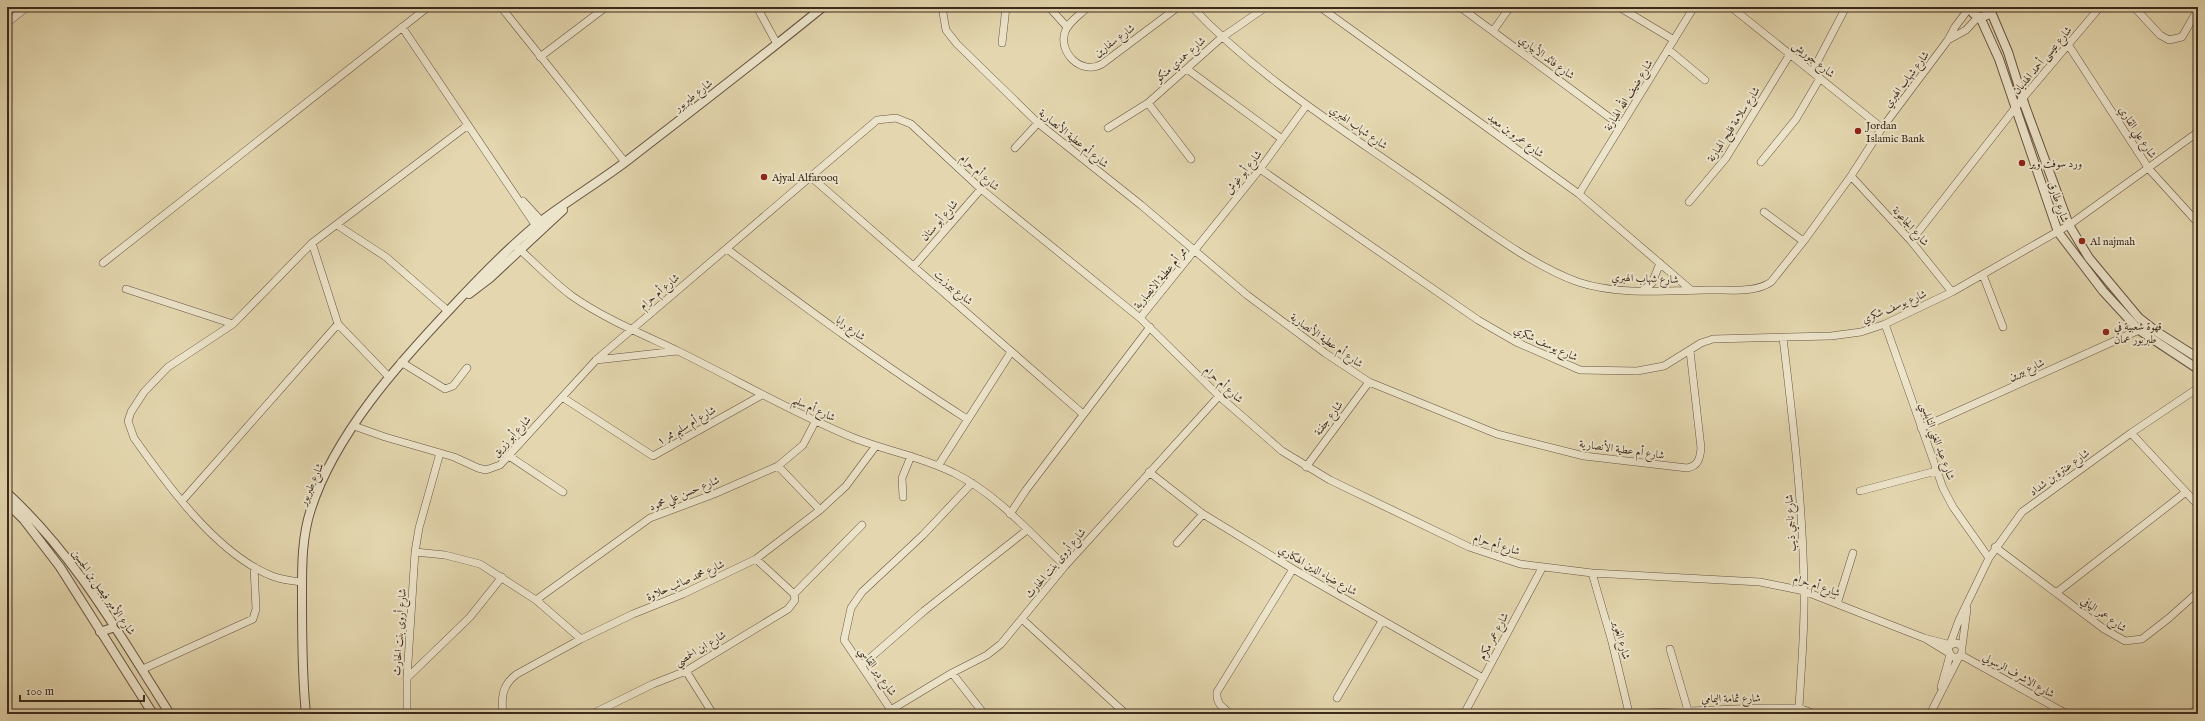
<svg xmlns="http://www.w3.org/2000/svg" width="2205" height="721" viewBox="0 0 2205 721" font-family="'IM FELL English',Amiri,serif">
<rect width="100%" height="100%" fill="#e4d7af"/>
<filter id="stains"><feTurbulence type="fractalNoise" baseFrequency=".005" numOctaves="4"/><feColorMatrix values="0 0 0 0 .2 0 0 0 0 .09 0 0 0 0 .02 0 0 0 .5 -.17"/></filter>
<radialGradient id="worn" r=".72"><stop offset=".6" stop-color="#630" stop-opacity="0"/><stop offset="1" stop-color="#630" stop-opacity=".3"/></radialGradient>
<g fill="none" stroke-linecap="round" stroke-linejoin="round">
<!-- minor casing -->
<g stroke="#665442" stroke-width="8">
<path id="minor" d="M501,7L625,162
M757,7L777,44
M942,7L946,30L957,44L1038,123L1141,205L1247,295L1325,353L1369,382L1497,434L1584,456L1687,468C1698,466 1700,459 1701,448L1690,351
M1049,7L1067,27
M1088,7C1081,14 1068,22 1065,32C1058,52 1081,76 1102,64L1178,7
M1192,7C1261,80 1347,132 1429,190C1473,220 1528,264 1578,282C1617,295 1664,291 1705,290C1725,289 1754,294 1771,282L1806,238L1851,176L1882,128L1948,40L1955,27L1970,7
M1320,7L1579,194L1691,290
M1460,7L1621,126
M1619,7L1674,40
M1731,7L1882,128
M2134,7L2160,35L2169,40L2182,37L2198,9
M7,23L27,7
M402,27L538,229
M1493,31L1510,7
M1948,40L1966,30L1978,17
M1002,43L1006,7
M2069,46L2149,169L2198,223
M1669,50L1705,80
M540,57L606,7
M1187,69L1282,139
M1812,72L1846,7
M1148,103L1191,159
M1108,128L1148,103L1221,38L1266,7
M1015,148L1038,123
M1761,162L1796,119L1820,78
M1260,169L1478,320L1516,342L1580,370L1637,371L1664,366L1701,343L1713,339L1831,336L1861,332L1885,324L1952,292L2069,225L2198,132
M1851,176L1911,241L1952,292
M811,177L1083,414
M1579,194L1694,7
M523,201L544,224
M1689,202L1726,158L1790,54
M1764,212L1803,241
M337,225L386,257L448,311
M1911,241L2023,98L2100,7
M312,243L338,324L389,377
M517,247C535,263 552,281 572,296C605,319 642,334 678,351C737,380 793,413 854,438C887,451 923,457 954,473C997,494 1031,534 1065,566
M727,249C806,308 884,366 967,419
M103,263L428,7
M914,266L981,189
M1983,275L2003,327
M126,289L233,324
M1643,290L1652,283L1660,263
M1140,318L1260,169L1306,106
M1885,324L1943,488L1953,507L1989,558
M1783,338C1793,421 1803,505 1804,590C1805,629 1801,669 1799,708
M596,360L677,351
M401,362L445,389L453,386L467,368
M562,397L653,456L762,395
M354,426L385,437L454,457L478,468L486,470L500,465L596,360L877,120L896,118L911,124L981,189L1140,318L1219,396L1282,451L1330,480L1469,547L1520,564L1592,573L1760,582L1804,591L1924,638L1951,645
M1921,428L2139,330
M2131,433L2198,505
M509,456L563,492
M778,466L820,510
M938,466L1011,352
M1306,467L1369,382
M1149,472L1203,514L1293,569L1483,678
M1860,491L1936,471
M903,497L902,478L911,456
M182,501L338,324
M1010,514L1026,490L1150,327
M1177,543L1203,514
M1995,547L2104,629L2125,641L2142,639L2169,618L2198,592
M415,552L445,555L480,564L536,600L581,639
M1592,573L1612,642L1629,713
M302,582C292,581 282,580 272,576C217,554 168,486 134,438L128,421L131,412L144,392L168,367L233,324L312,243L468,125
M2056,593L2186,492
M794,594L862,525
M536,600L650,518L714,494L778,466L803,445L815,422
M1837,604L1853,553
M1022,619L1126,714
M1926,639L1949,653
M1952,644L1957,643L1962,647V652L1959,657H1952L1948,650L1959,620L1989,558L2022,512L2131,433L2198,388
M1962,647L1967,609
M1670,649L1689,714
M1961,655L2067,714
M862,665L924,611L1027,530
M143,669L253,619L256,609L254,567
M686,671L713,714
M952,673L984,714
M407,678L470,617L502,577
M1941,687L1950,655
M1337,698L1382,621
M891,710L844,640L851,608L862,592L923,535L972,483
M407,714V678L415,552L419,528L440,453
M503,714C501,697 502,685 517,674L581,639L633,614L683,594L756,559L820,510L846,486L875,447
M592,714L653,684L686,671L788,609L795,600L794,594L756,559
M884,714L952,673L987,655L1001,644L1065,566L1219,396
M1231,714C1222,707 1216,704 1217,692L1293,569
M1464,714L1542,568
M1622,714L1758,708H1799L1815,714
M1930,714L1959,657
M2189,714L2198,709"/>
</g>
<!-- tertiary casing -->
<g stroke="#665442" stroke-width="10">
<path id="tertiary" d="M1970,7C1973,17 1981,19 1989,14L1993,8
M1991,12L2008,52L2025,106L2069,225L2089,258L2139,318L2157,332L2198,358
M1980,17L1999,59L2058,232L2103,291L2139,330L2198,369
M469,294L490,278L563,210
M7,493C76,556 120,636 170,714
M7,503L24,520L60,567L153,714
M100,632L115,627
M306,714C302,676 302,639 302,602C302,571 301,539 311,509C335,434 399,363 452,307C479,278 506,250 536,225C565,202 598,183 628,160C693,110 759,59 823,7"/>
</g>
<!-- minor -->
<use href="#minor" stroke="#ede5cb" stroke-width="7"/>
<!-- tertiary -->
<use href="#tertiary" stroke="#ede5cb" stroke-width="8"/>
</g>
<!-- markers -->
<g fill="#8f2418" stroke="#ede5cb" stroke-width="1.5">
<circle cx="1858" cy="131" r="4"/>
<circle cx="2022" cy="163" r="4"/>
<circle cx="764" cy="177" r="4"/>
<circle cx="2082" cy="241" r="4"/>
<circle cx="2106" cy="332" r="4"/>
</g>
<g text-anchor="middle" stroke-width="4" stroke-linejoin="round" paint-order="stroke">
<!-- street labels -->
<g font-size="11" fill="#3c291d" stroke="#ede5cb">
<text transform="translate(1114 40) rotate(-36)" y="4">شارع سفارين</text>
<text transform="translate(1547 57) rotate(36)" y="4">شارع فائد الأبياري</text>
<text transform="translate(1180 59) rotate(-41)" y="4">شارع حمدي منكو</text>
<text transform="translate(1814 59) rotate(39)" y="4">شارع جوريش</text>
<text transform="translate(2042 60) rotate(-50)" y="4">شارع عيسى أحمد الهدبان</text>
<text transform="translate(1906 79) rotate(-53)" y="4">شارع شهاب الهبري</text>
<text transform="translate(693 95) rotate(-38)" y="4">شارع طبربور</text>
<text transform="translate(1628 95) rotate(-58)" y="4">شارع ضيف الله الهبارنة</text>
<text transform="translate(1733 124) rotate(-57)" y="4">شارع سلامة فليح الهبارنة</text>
<text transform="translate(1359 127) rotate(35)" y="4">شارع شهاب الهبري</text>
<text transform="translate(2138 132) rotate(57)" y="4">شارع علي القاري</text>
<text transform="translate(1516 135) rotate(36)" y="4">شارع عمرو بن معبد</text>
<text transform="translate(1074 138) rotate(39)" y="4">شارع أم عطية الأنصارية</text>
<text transform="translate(980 172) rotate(42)" y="4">شارع أم حرام</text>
<text transform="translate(1243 172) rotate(-52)" y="4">شارع أبو غوش</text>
<text transform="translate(2059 202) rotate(71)" y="4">شارع طارق</text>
<text transform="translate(939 220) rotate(-49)" y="4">شارع أبو سنان</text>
<text transform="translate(1911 226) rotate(48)" y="4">شارع الجاعونة</text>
<text transform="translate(1160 278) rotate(-50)" y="4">ممر أم عطية الانصارية</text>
<text transform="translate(1645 278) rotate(2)" y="4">شارع شهاب الهبري</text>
<text transform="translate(954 287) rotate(41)" y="4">شارع بيرزيت</text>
<text transform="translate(659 291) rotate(-40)" y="4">شارع أم حرام</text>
<text transform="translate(1894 306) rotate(-23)" y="4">شارع يوسف شكري</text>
<text transform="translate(851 328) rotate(36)" y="4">شارع رابا</text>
<text transform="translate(1327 340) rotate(35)" y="4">شارع أم عطية الأنصارية</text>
<text transform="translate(1546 343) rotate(25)" y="4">شارع يوسف شكري</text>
<text transform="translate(2026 369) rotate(-24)" y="4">شارع بيرين</text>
<text transform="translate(1224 384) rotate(43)" y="4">شارع أم حرام</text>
<text transform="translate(814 408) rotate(25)" y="4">شارع أم سليم</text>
<text transform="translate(1328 418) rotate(-53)" y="4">شارع جفنة</text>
<text transform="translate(686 425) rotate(-30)" y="4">شارع أم سليم ممر ١</text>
<text transform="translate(511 436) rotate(-47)" y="4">شارع أبو زريق</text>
<text transform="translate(1938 441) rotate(70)" y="4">شارع عبد الغني النابلسي</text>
<text transform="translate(1622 449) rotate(8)" y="4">شارع أم عطية الأنصارية</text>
<text transform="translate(2059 472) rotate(-36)" y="4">شارع عنترة بن شداد</text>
<text transform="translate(311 484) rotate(-66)" y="4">شارع طبربور</text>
<text transform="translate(684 493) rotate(-22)" y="4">شارع حسن علي محمود</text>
<text transform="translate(1790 523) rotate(-93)" y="4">شارع ناجي ذيب</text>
<text transform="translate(1497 544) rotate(18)" y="4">شارع أم حرام</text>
<text transform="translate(1055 563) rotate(-50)" y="4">شارع أروى بنت الحارث</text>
<text transform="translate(1318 570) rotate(30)" y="4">شارع ضياء الدين الهكاري</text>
<text transform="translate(685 580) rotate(-24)" y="4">شارع محمد صائب حلاوة</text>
<text transform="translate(1817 585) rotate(19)" y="4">شارع أم حرام</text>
<text transform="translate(104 592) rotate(55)" y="4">شارع الأمير فيصل بن الحسين</text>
<text transform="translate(2104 614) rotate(35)" y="4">شارع عمر اليافي</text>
<text transform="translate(399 632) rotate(-86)" y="4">شارع أروى بنت الحارث</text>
<text transform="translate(1493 636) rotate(-62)" y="4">شارع عمر مكرم</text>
<text transform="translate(1622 640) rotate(75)" y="4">شارع الغوير</text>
<text transform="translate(700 648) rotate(-31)" y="4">شارع ابن الحمصي</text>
<text transform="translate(878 671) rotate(55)" y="4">شارع دير القاسي</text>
<text transform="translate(2019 675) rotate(29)" y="4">شارع الاشرف الرسولي</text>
<text transform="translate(1731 698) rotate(-1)" y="4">شارع ثمامة اليمامي</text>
</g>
<!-- poi labels -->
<g font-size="11" fill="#3c291d" stroke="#ede5cb" text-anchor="start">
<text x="1866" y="129">Jordan<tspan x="1866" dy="13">Islamic Bank</tspan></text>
<text x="2030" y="167">ورد سوفت وير</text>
<text x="772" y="181">Ajyal Alfarooq</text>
<text x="2090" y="245">Al najmah</text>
<text x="2114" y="330">قهوة شعبية في<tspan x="2114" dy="13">طبربور عمان</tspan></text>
</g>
</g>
<!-- margin -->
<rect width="2205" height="721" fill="none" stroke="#e4d7af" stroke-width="24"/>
<rect x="8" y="8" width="2189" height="705" fill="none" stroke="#3c291d" stroke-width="2"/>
<rect x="12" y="12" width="2181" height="697" fill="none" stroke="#3c291d"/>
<!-- scale -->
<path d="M20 695v6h124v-6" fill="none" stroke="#3c291d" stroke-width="2"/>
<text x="26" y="695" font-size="12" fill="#3c291d" stroke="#ede5cb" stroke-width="3" paint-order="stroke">100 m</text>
<rect width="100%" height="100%" filter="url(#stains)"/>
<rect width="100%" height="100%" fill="url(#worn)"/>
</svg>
